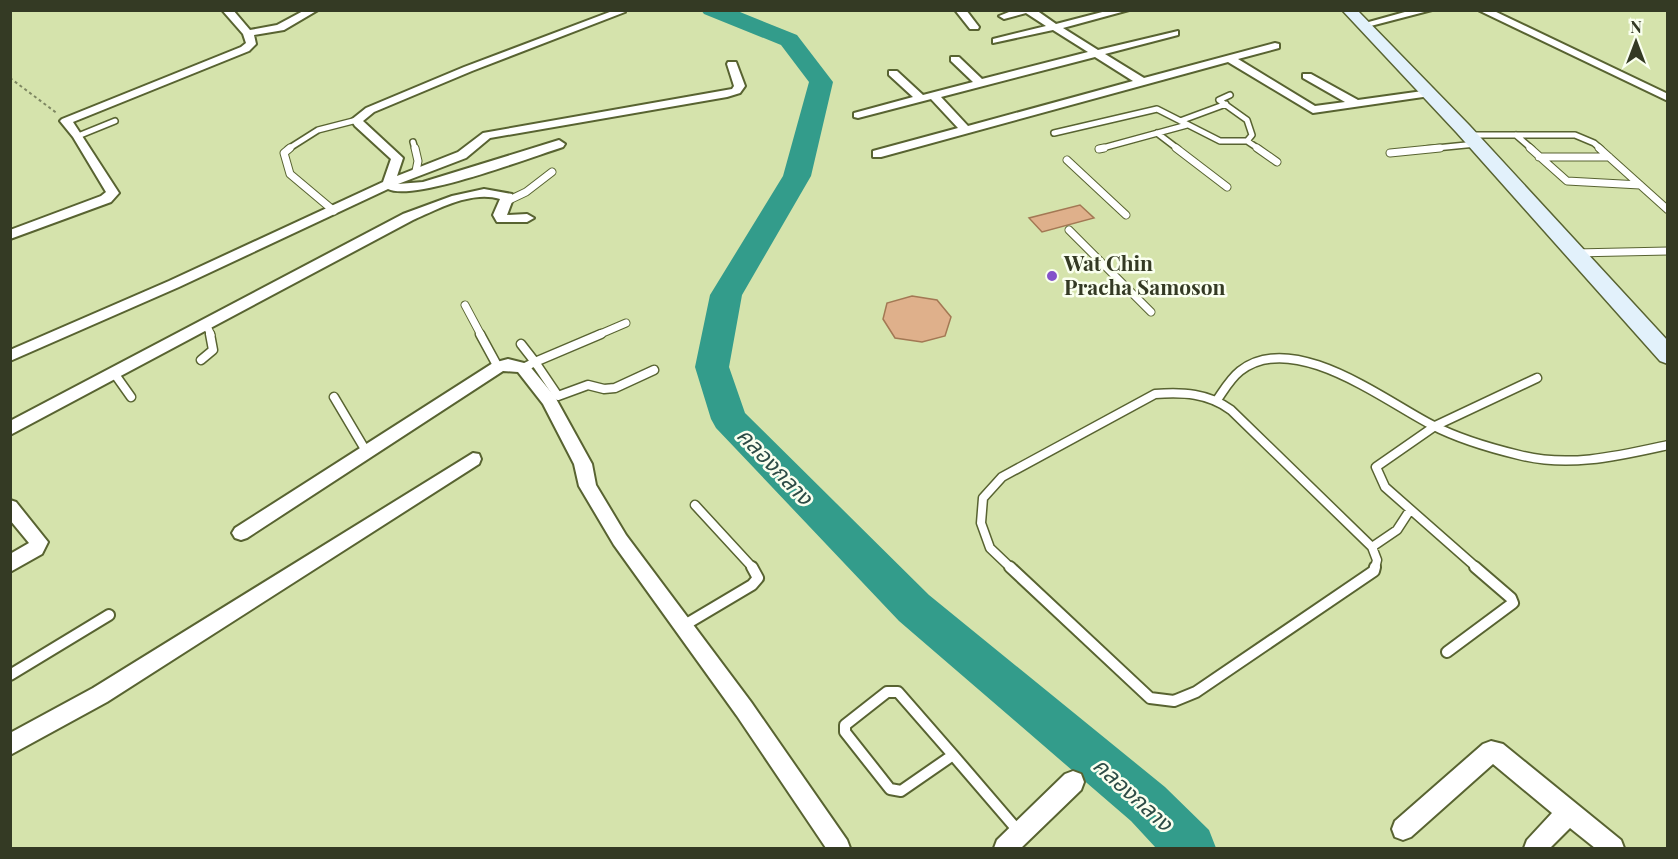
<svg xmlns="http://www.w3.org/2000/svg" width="1678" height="859" viewBox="0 0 1678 859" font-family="'Playfair Display','Noto Sans Thai',serif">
<rect width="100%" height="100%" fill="#d5e3ac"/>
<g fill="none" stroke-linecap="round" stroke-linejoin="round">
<!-- river -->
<path fill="#339c8b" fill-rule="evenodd" d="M701,10H735L797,35L833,82L811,176L742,295L729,367L745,413L929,595L1165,787L1209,830L1216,848H1156L1131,821L899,621L716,428L711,419L695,367L710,295L783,176L809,82L781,45L704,14Z"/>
</g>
<!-- building -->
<path fill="#dfb08b" stroke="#a37854" stroke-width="1.5" d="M1080,205L1094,218L1042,232L1029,218Z
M912,296L937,300L951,317L945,336L922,342L895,338L883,319L887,303Z"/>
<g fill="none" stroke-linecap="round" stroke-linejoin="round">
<!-- service-far3 casing -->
<g stroke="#586331" stroke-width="8">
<path id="service-far3" d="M1230,95L1219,100L1247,120L1252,135L1247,141
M1180,121L1226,104
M1054,133L1157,109L1220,141H1247L1259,149
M1157,133L1178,149
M1470,135H1575L1594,143L1601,149
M1516,135L1532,149
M78,136L115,121
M413,142L415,149
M288,149L318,130L357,120
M1099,149L1187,125
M1426,149L1476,144"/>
</g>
<!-- service-far2 casing -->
<g stroke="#586331" stroke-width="9">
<path id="service-far2" d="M290,148L284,153L290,174L334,211
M415,148L418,161L416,171
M1176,148L1227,187
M1257,148L1277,162
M1530,148L1567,181L1640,185
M1599,148L1668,210
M1099,149L1104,148
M1390,153L1440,148
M1539,157H1609
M1067,160L1126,215
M507,201L526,192L552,172
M1069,230L1151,312
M1575,253L1668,251
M465,305L481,335
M206,324L211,335
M598,335L626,323"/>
</g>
<!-- service-far1 casing -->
<g stroke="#586331" stroke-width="11">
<path id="service-far1" d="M480,334L498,367
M521,344L535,362L601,334
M201,360L213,350L210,334
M523,368L535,362L558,396L588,385L604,389L615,388L654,370
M114,373L131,397
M334,397L366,451
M1217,400C1224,390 1230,379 1240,371C1293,329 1385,401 1432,425C1459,439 1490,448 1519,455C1569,468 1618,456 1668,445
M695,505L753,568
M1372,547L1397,530L1410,510
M1011,568L990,548L981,523L983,498L1002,477L1155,394C1183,392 1208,393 1231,410L1372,547L1377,560L1375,568
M1477,568L1385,487L1376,467L1435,426L1537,378"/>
</g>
<!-- service casing -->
<g stroke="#586331" stroke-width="14">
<path id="service" d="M1010,567L1150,698L1174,701L1196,692L1374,571L1375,567
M683,626L752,585L758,578L752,567
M1447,652L1513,603L1511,598L1475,567
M10,675L109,615
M887,692H898L953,755L901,791L890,789L845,732V725Z
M953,755L1020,833"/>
</g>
<!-- minor casing -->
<g stroke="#586331" stroke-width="4">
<path id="minor" d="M222,10H233L250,30L277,25L305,10H318L284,30L254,35L256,44L249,51L73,122L119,193L111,202L10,239V230L101,196L106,192L73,137L60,121L62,119L241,47L246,43L243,34Z
M615,10L625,12L472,71L374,112L363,121L403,158L397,176L458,152L483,133L732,89L734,86L727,64L728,62H736L745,86L740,93L727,97L490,138L466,158L398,184L423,182L559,140L565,144L563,147C531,157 414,202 388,189L179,287L10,361V350L169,281L383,182L391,159L355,126L351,120L366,108L464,67Z
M955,10H966L979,27L978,29H970Z
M1014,10H1036L1056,24L1110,10H1129L1063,28L1098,50L1178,31V35L1105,54L1144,78L1275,43L1279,44V48L1238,59L1315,106L1345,102L1303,78V74H1311L1358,100L1430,90L1436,93L1430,96L1313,113L1228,62L881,157H873V151L958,128L931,99L858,118L854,117V113L913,97L889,75V71H897L923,95L973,82L951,61V57H959L982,79L1088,52L1053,30L993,43V39L1046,26L1026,13L1004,19L999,16ZM1095,57L1133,81L968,126L941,97Z
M1412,10H1432L1363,28L1358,25Z
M1478,10H1492L1668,94V101Z
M484,189L512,194L513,199L507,215L527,214L534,218L527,222H497L493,215L500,199C472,190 438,209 413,220L10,435V421L403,214L452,196Z
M508,359L528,364L555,397L592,464L596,485L626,535L751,702L847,840L850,848H826L737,716L614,545L579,486L574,464L543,404L518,372L503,371L247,538L241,540L235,538L232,533L235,528L493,363Z
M473,453L479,454L481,459L479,464L107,702L10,755V733L93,688Z
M10,500L16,502L48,542L42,554L10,572V554L29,543L10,520Z
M1491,741L1503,744L1621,840L1624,848H1595L1570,828L1550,848H1524L1527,840L1552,813L1493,764L1411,837L1403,840L1395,837L1392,829L1395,821L1483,744Z
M1073,771L1081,774L1084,782L1081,790L1021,848H994L997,840L1065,774Z"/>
</g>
<!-- secondary casing -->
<g stroke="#586331" stroke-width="3">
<path id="secondary" d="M1342,10H1357L1469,125L1668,341V364L1660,361L1457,133Z"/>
</g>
<!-- path -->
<path stroke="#7e8762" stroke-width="2" stroke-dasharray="3 3" stroke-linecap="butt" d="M10,78L58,114"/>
<!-- service-far3 -->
<use href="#service-far3" stroke="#fff" stroke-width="5"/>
<!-- service-far2 -->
<use href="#service-far2" stroke="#fff" stroke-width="7"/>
<!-- service-far1 -->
<use href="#service-far1" stroke="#fff" stroke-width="8"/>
<!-- service -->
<use href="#service" stroke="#fff" stroke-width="10"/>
<!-- minor -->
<use href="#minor" fill="#fff" fill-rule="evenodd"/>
<!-- secondary -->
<use href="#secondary" fill="#e2f1fb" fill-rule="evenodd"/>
</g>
<!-- markers -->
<circle fill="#8452ca" stroke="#faffef" stroke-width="2" cx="1052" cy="276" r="6"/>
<g text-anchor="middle" stroke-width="5" stroke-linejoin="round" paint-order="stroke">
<!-- poi labels -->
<g font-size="21" font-weight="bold" fill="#343a24" stroke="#faffef" text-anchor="start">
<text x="1064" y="271">Wat Chin<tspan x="1064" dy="24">Pracha Samoson</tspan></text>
</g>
<!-- water labels -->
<g font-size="22" font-style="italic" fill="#2d4c46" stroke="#faffef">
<text transform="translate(775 466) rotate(46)" y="8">คลองกลาง</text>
<text transform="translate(1133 794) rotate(42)" y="8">คลองกลาง</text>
</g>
</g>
<!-- border -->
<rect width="1678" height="859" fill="none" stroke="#343a24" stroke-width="24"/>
<!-- north arrow -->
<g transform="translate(1636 42)" stroke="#faffef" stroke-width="4.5" paint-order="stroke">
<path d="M0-4.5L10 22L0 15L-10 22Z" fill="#343a24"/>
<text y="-9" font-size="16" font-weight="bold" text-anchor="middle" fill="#343a24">N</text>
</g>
</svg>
